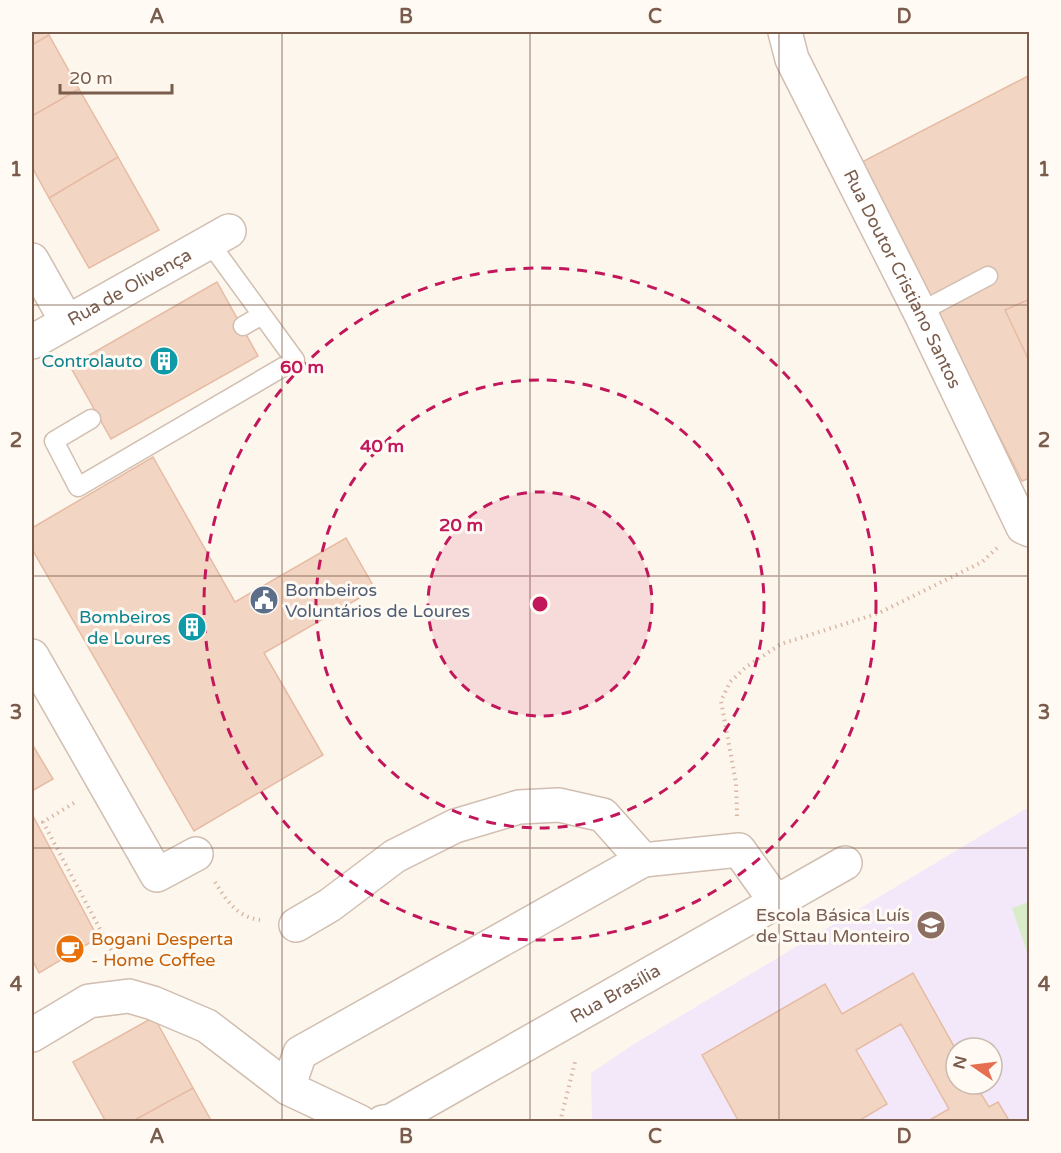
<svg xmlns="http://www.w3.org/2000/svg" width="1061" height="1153" viewBox="0 0 1061 1153" font-family="'Varela Round',sans-serif">
<rect width="100%" height="100%" fill="#fdf6ec"/>
<!-- education -->
<path fill="#f3e8fa" fill-rule="evenodd" d="M1029,807V1121H592L591,1073L634,1044ZM956,1048H992V1084H956Z"/>
<!-- green -->
<path fill="#d8ecc9" d="M1029,902H1030L1029,958L1012,908Z"/>
<!-- building -->
<path fill="#f3d5c3" stroke="#e6bba3" stroke-width="1.5" d="M32,32H47L49,35L32,45Z
M49,35L79,89L32,116V45Z
M1030,75V478L1022,481L860,163Z
M79,89L118,157L49,198L32,167V116Z
M118,157L159,230L89,268L49,198Z
M217,282L258,356L111,439L70,366Z
M1030,299V363L1005,310Z
M153,457L235,602L346,538L375,589L264,653L323,755L194,831L32,549V528Z
M32,744L53,779L32,791Z
M32,814L98,938L39,973L32,959Z
M913,973L956,1050V1084H975L989,1107L998,1102L1010,1122H926L949,1109L901,1024L856,1050L887,1104L857,1122H739L702,1055L825,984L842,1014Z
M154,1017L193,1088L131,1122H106L73,1062Z
M193,1088L212,1122H131Z"/>
<g fill="none" stroke-linecap="round" stroke-linejoin="round">
<!-- service casing -->
<g stroke="#d1beb0" stroke-width="21">
<path id="service" d="M920,312L988,276
M243,326L262,315
M91,419L54,441L78,487L295,360L209,242"/>
</g>
<!-- minor casing -->
<g stroke="#d1beb0" stroke-width="36">
<g id="minor">
<path id="s1" d="M785,32L792,59L920,312L1023,527L1030,530"/>
<path d="M32,260L67,322"/>
<path id="s2" d="M32,342L229,231"/>
<path d="M32,656L157,875L196,854"/>
<path d="M296,925L330,905L395,856L455,826L519,807L559,805L603,815L643,860L739,850L776,902"/>
<path d="M32,1035L89,1001L129,996L153,1003L207,1026L288,1088L360,1122"/>
<path d="M288,1088L300,1053L643,860"/>
<path id="s3" d="M383,1122L391,1121L845,863"/>
</g>
</g>
<!-- path -->
<path stroke="#d9b8a5" stroke-width="4" stroke-dasharray="1.5 4.5" stroke-linecap="butt" d="M74,803L43,822L117,961
M737,816L736,783L721,701L730,682L746,667L781,644L879,613L982,562L997,548
M215,882C226,900 237,917 260,920
M560,1122L576,1058"/>
<!-- service -->
<use href="#service" stroke="#fff" stroke-width="18"/>
<!-- minor -->
<use href="#minor" stroke="#fff" stroke-width="33"/>
</g>
<!-- grid -->
<path fill="none" stroke="#7a5c4d" stroke-width="1.5" stroke-opacity="0.55" d="M282,32V1122M530,32V1122M779,32V1122M32,305H1030M32,576H1030M32,848H1030"/>
<!-- distance rings -->
<circle cx="540" cy="604" r="112" fill="#c2185b" fill-opacity=".12"/>
<g fill="none" stroke="#c2185b" stroke-width="3" stroke-dasharray="10 8">
<circle cx="540" cy="604" r="112"/>
<circle cx="540" cy="604" r="224"/>
<circle cx="540" cy="604" r="336"/>
</g>
<!-- icons -->
<defs>
<g id="building-disc" transform="scale(1.5)"><circle r="9.5" fill="#0f9aa8" stroke="#fffaf3"/><path d="M-4-6H4V6H1V3H-1V6H-4ZM-2.5-4.3h1.7v1.8h-1.7ZM.8-4.3h1.7v1.8H.8ZM-2.5-1h1.7V.8h-1.7ZM.8-1h1.7V.8H.8Z" fill="#fff"/></g>
<g id="civic-disc" transform="scale(1.5)"><circle r="9.5" fill="#5c6f8a" stroke="#fffaf3"/><path d="M-.6-6.5H3V-4.5H.6V-3L4-1V1h2V6H-6V1h2V-1L-.6-3ZM-1.2 2.5V6h2.4V2.5Z" fill="#fff"/></g>
<g id="school-disc" transform="scale(1.5)"><circle r="9.5" fill="#8d6e63" stroke="#fffaf3"/><path d="M0-5L7-2L0 1L-7-2ZM-4 1L0 2.5L4 1V4Q0 6-4 4Z" fill="#fff"/></g>
<g id="cafe-disc" transform="scale(1.5)"><circle r="9.5" fill="#e8710a" stroke="#fffaf3"/><path d="M-5.5-4.5H6V0H3Q3 3.5 0 3.5H-2.5Q-5.5 3.5-5.5 0ZM3-3.2v2h1.7v-2ZM-6 4.5H4V6H-6Z" fill="#fff"/></g>
</defs>
<g fill-rule="evenodd">
<use href="#building-disc" x="164" y="361"/>
<use href="#civic-disc" x="264" y="600"/>
<use href="#building-disc" x="192" y="627"/>
<use href="#school-disc" x="931" y="925"/>
<use href="#cafe-disc" x="70" y="949"/>
</g>
<g text-anchor="middle" stroke-width="6" stroke-linejoin="round" paint-order="stroke">
<!-- street labels -->
<g font-size="18" fill="#7a5c4d" stroke="#fffaf3">
<text dy="6" stroke="none"><textPath href="#s1" startOffset="274">Rua Doutor Cristiano Santos</textPath></text>
<text dy="6" stroke="none"><textPath href="#s2" startOffset="112">Rua de Olivença</textPath></text>
<text dy="6" stroke="none"><textPath href="#s3" startOffset="266">Rua Brasília</textPath></text>
</g>
<!-- culture labels -->
<g font-size="18" fill="#0d838f" stroke="#fffaf3" text-anchor="end">
<text x="143" y="367">Controlauto</text>
<text x="171" y="623">Bombeiros<tspan x="171" dy="21">de Loures</tspan></text>
</g>
<!-- service labels -->
<g font-size="18" fill="#4e5e75" stroke="#fffaf3" text-anchor="start">
<text x="285" y="596">Bombeiros<tspan x="285" dy="21">Voluntários de Loures</tspan></text>
</g>
<!-- education labels -->
<g font-size="18" fill="#785e54" stroke="#fffaf3" text-anchor="end">
<text x="910" y="921">Escola Básica Luís<tspan x="910" dy="21">de Sttau Monteiro</tspan></text>
</g>
<!-- food labels -->
<g font-size="18" fill="#c56008" stroke="#fffaf3" text-anchor="start">
<text x="91" y="945">Bogani Desperta<tspan x="91" dy="21">- Home Coffee</tspan></text>
</g>
</g>
<circle cx="540" cy="604" r="9" fill="#c2185b" stroke="#fffaf3" stroke-width="3"/>
<g font-size="18" text-anchor="middle" font-weight="bold" fill="#c2185b" stroke="#fffaf3" stroke-width="6" stroke-linejoin="round" paint-order="stroke">
<text x="302" y="373">60 m</text>
<text x="382" y="452">40 m</text>
<text x="461" y="531">20 m</text>
</g>
<!-- border -->
<rect width="1061" height="1153" fill="none" stroke="#fffaf3" stroke-width="66"/>
<!-- north arrow -->
<g transform="translate(974 1066) rotate(284)"><circle r="28" fill="#fffaf3" stroke="#cabbb1" stroke-width="1.5"/>
<path d="M0-4.5L10 22L0 15L-10 22Z" fill="#e76f51"/>
<text y="-9" font-size="16" font-weight="bold" text-anchor="middle" fill="#7a5c4d">N</text>
</g>
<!-- scale -->
<path d="M60 84v9h112v-9" fill="none" stroke="#7a5c4d" stroke-width="3"/>
<text x="69" y="84" font-size="18" fill="#7a5c4d" stroke="#fffaf3" stroke-width="4.5" paint-order="stroke">20 m</text>
<rect x="33" y="33" width="995" height="1087" fill="none" stroke="#7a5c4d" stroke-width="2"/>
<g font-size="20" text-anchor="middle" font-weight="bold" fill="#7a5c4d">
<text x="157" y="23">A</text>
<text x="406" y="23">B</text>
<text x="655" y="23">C</text>
<text x="904" y="23">D</text>
<text x="16" y="176">1</text>
<text x="1044" y="176">1</text>
<text x="16" y="447">2</text>
<text x="1044" y="447">2</text>
<text x="16" y="719">3</text>
<text x="1044" y="719">3</text>
<text x="16" y="991">4</text>
<text x="1044" y="991">4</text>
<text x="157" y="1143">A</text>
<text x="406" y="1143">B</text>
<text x="655" y="1143">C</text>
<text x="904" y="1143">D</text>
</g>
</svg>
